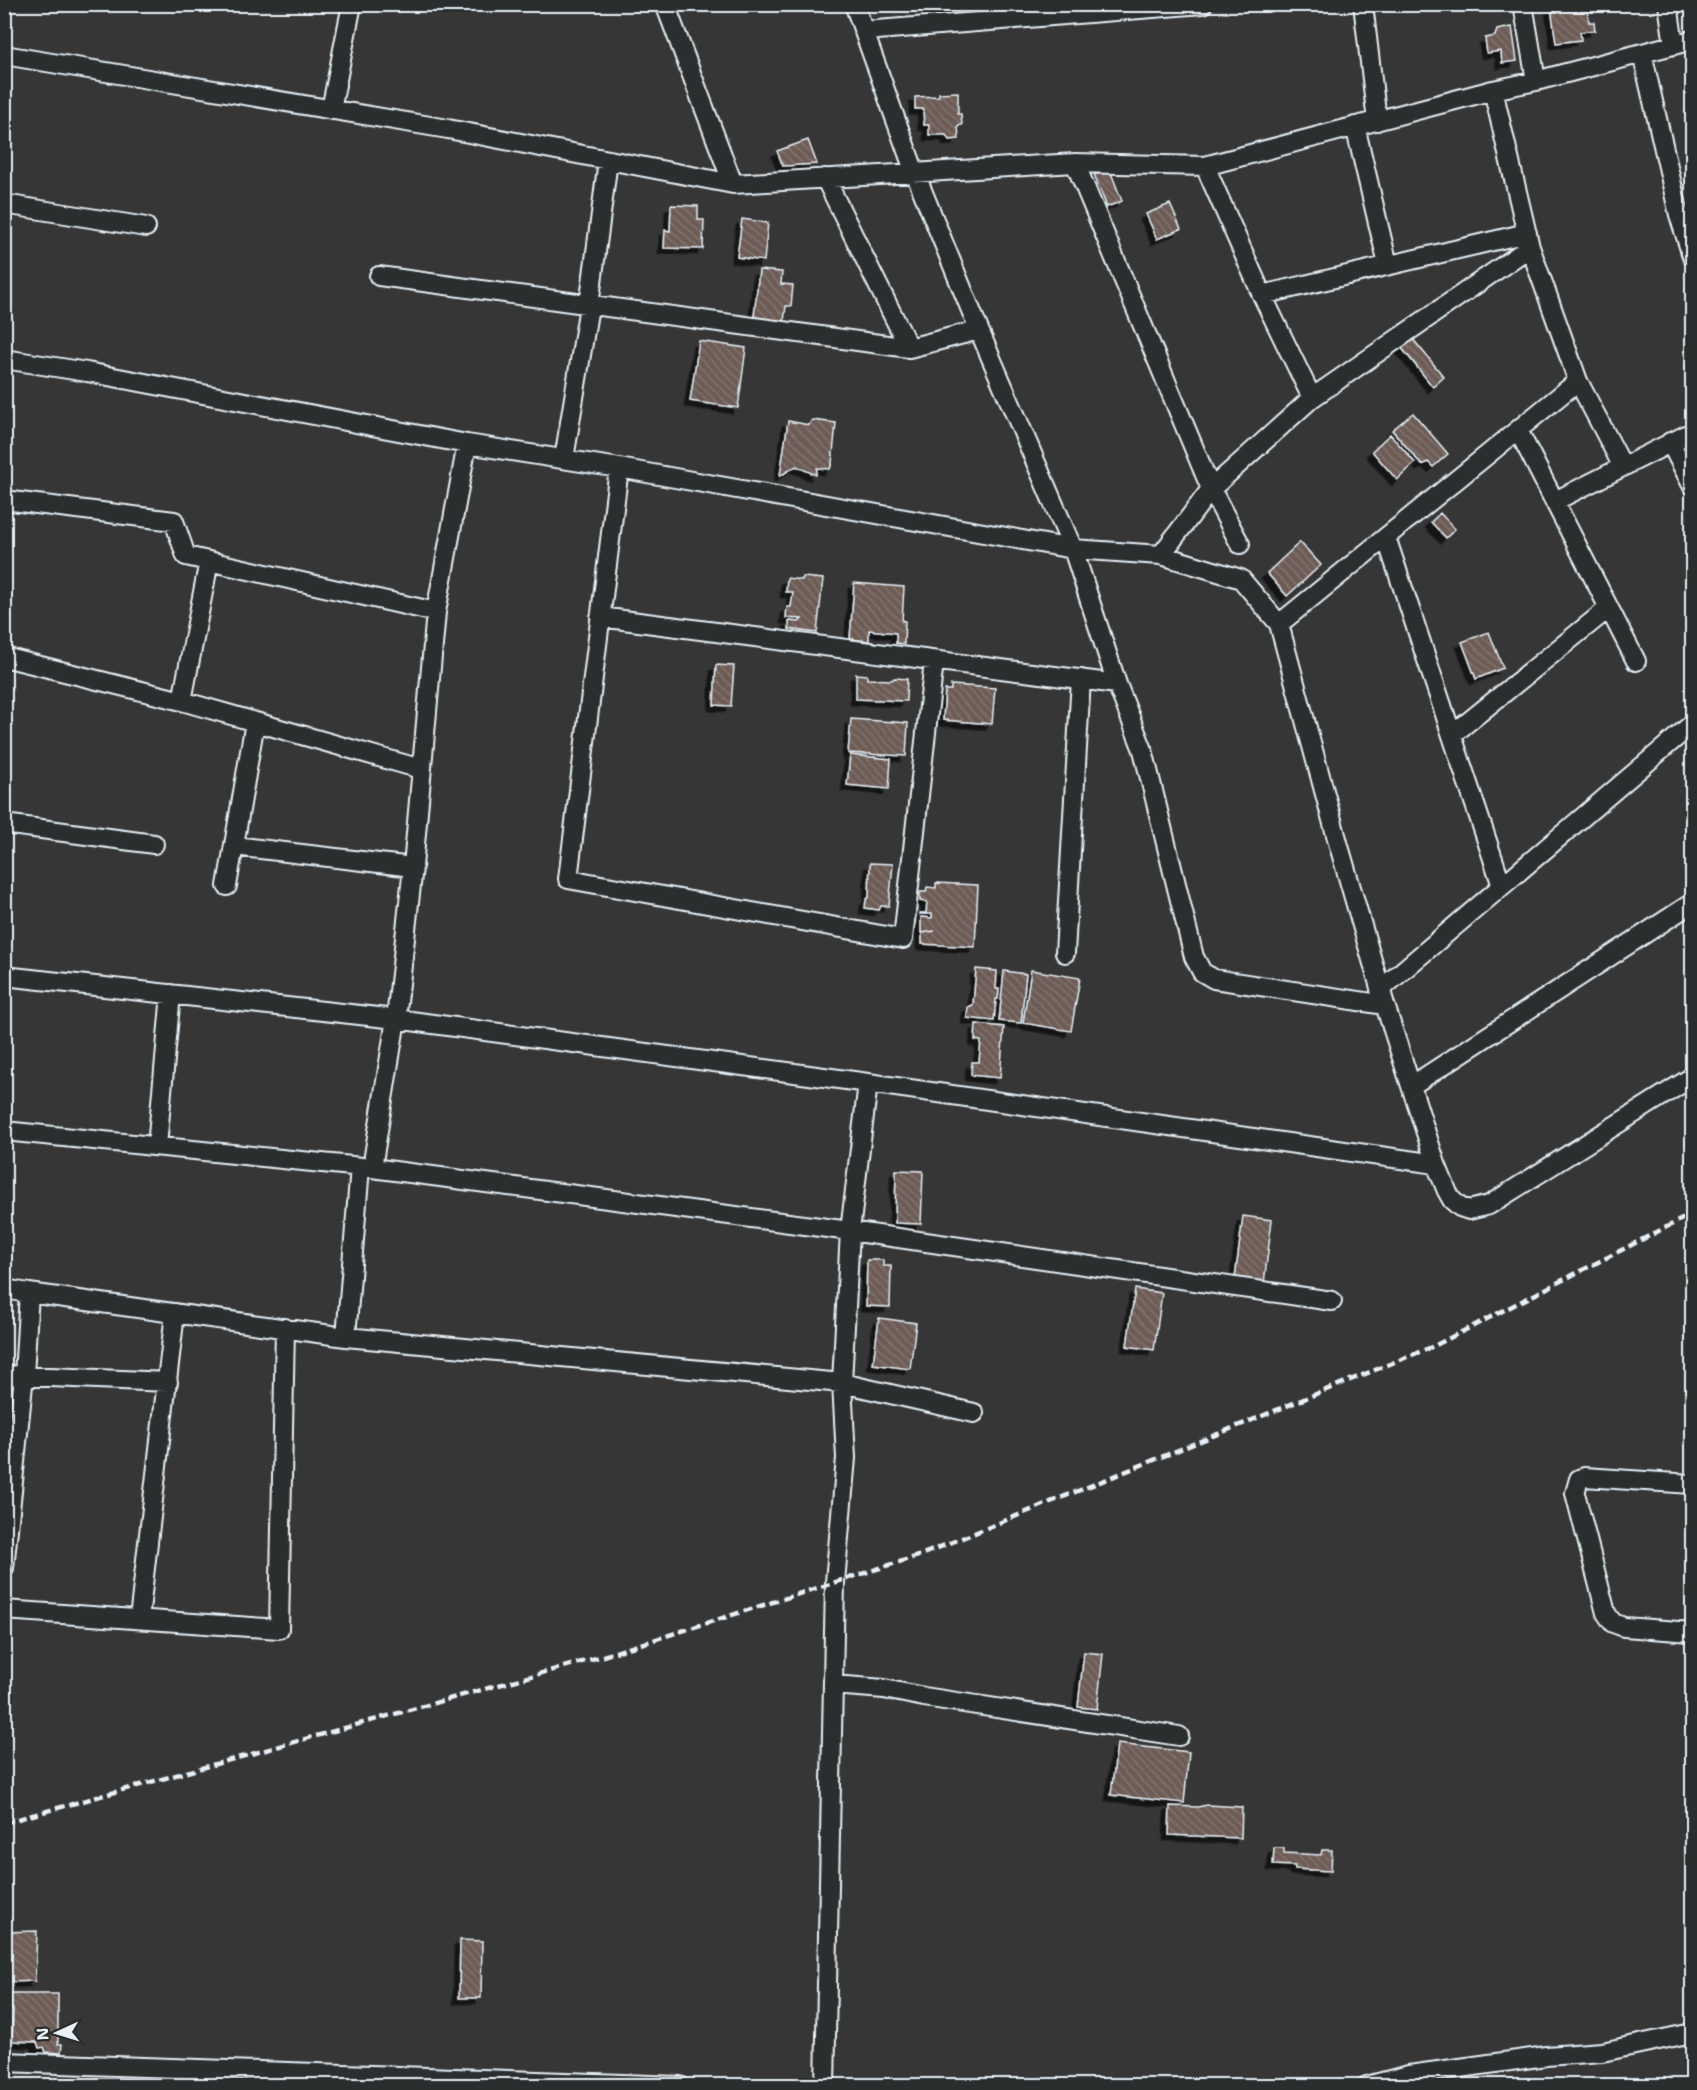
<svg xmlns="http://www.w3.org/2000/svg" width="1697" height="2090" viewBox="0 0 1697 2090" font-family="'Shantell Sans',sans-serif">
<defs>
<pattern id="building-back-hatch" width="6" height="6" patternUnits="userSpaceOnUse" patternTransform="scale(1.5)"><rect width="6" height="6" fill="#6d5b56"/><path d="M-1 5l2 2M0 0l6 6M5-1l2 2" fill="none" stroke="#82736f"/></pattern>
<filter id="shadow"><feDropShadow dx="-5.5" dy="5.5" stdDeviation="0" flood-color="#0009"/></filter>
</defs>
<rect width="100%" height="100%" fill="#373636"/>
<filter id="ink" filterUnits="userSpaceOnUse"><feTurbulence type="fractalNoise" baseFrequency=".0167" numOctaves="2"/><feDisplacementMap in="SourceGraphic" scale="12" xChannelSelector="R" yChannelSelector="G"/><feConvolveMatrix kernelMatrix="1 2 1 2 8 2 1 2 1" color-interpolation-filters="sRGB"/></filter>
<g filter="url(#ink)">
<!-- building -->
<path fill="url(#building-back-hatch)" stroke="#e8f1f8" stroke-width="1.5" filter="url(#shadow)" d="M1565,4H1586L1589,22H1594L1595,30L1580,32L1581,40L1556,43L1551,7Z
M1512,27L1517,61L1502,63L1501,51L1487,53L1485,38L1495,36L1497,30Z
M958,92V114H961L962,125L958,126L959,139L949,140L946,135H929V125H924L923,109H915V97L939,96V93Z
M808,140L817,164L783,166L777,151Z
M1111,173L1122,201L1107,207L1094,174Z
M1170,204L1181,229L1157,239L1146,214Z
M671,205L698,206V220H704L703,249L664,248L665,230L670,231Z
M742,219L768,223L764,261L737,257Z
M759,270L782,272L781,284L793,285L791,306H786L784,321L754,317Z
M1412,338L1444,377L1433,387L1401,347Z
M699,341L746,348L738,408L690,401Z
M1413,413L1448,454L1433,467L1428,462L1422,465L1392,430Z
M812,420L836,423L832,463L830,469L817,468L816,475L796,466L780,476L788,421L809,425Z
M1390,434L1415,463L1397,480L1372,451Z
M1440,513L1455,529L1446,538L1431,522Z
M1300,542L1321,565L1287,596L1267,573Z
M803,577L823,579L817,633L789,629V621L799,622L802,619L786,618L787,607H791L793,592H786L787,578L802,580Z
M854,583L904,587L902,621H905L904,644L896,643V633L869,630V641L850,639Z
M1489,632L1503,668L1476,679L1462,642Z
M716,665L734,666L731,706L714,705Z
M856,674L867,675V679L892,680L894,678L907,679L906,701L856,699Z
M951,685L995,688L992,724L943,720L945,690H951Z
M851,719L908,723L906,756L848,753Z
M850,755L891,759L889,789L847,785Z
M870,863L893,864L889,906H881L879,910L865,908L866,900L869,897Z
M936,883L978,885L975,947L922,944V933L935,931L921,933V917L932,918V914H920V913H926L927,902L920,901V892H926L927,887L936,888Z
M976,969L997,971L996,989H999L998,999H996L994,1021L967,1018L968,1007L973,1005Z
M1031,970L1080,978L1071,1031L1023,1023Z
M1004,971L1026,974L1021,1023L999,1021Z
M976,1024L1004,1027L1000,1078L971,1075L972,1062H979L981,1041L975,1040Z
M896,1170L923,1171L921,1224L895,1223Z
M1243,1216L1272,1220L1264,1283L1235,1279Z
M867,1260H883V1266H891L890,1307L866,1306Z
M1135,1289L1162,1293L1154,1350L1127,1346Z
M879,1318L916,1323L910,1369L873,1364Z
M1084,1652L1103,1654L1097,1709L1078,1707Z
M1117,1744L1189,1752L1184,1803L1111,1795Z
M1207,1805L1242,1807L1241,1838L1169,1835L1170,1806L1198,1807Z
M1274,1848H1284V1853L1321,1855L1322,1850H1332L1331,1871L1295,1869V1866L1273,1865Z
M37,1931L35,1981L7,1982L5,1932Z
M460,1940L482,1941L481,1998H459Z
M10,1994H58V2044H62L61,2053L46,2052L44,2047L39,2048L37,2042L12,2041L13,2009L10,2008Z"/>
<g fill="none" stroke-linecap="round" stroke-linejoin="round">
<!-- street casing -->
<g stroke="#e8f1f8" stroke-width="22">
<path id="street" d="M665,4L733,184
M1363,4L1377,121
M1523,4L1536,81
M1668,4L1674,45
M864,31L1203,4
M1642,53L1679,215L1692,256
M4,55L448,129L733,184L1075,163L1205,166L1493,90L1536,81L1692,40
M331,110L352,4
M1355,126L1388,265
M1075,163L1211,489L1240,544
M1205,166L1262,295L1312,398
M825,178L909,348
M4,204L146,227
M379,276L909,348L979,330
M1262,295L1527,233
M4,359L87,372L467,444L619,468L1073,549L1161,555L1241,579L1279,624L1339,846L1385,1005L1436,1164L1447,1191L1452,1200L1460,1207L1469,1210L1489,1205L1692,1077
M1578,381L1623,467
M1518,430L1636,661
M1670,442L1692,485
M564,459L589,306L608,160
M619,468L568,879L903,939L934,661
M4,500L174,521L186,556L436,612
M1555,501L1692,432
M1386,537L1502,886
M1161,555L1211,489L1312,398L1530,247L1493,90
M209,561L182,701L421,769
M600,617L1117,684L1073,549L979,330L915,173L854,4
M1279,624L1578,381L1530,247
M4,657L182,701
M1117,684L1143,750L1194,957L1202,972L1214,979L1385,1005
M1452,735L1609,608
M4,824L154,844
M234,846L413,867
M227,886L255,722
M1065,953L1081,679
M4,976L396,1019L868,1083L1436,1164
M1380,990L1692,724
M1411,1086L1692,903
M4,1131L372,1168L850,1231L1332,1301
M157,1146L171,994
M360,1167L346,1337L842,1383L974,1413
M372,1168L396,1019L413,867L436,612L467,444
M4,1289L29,1293L24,1375L4,1568
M29,1293L346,1337
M4,1375L168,1382
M1692,1484L1584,1477L1579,1479L1575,1493L1606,1613L1613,1623L1624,1627L1692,1632
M4,1610L279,1629L285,1328
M139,1619L175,1313
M833,1685L884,1689L924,1697L1179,1736
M4,2062L680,2086
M825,2086L835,1582L846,1458L842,1383L850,1231L868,1083
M1367,2086L1409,2075L1546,2056L1602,2052L1692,2033"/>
</g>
<!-- street -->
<use href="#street" stroke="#2a2d2e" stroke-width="18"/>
<!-- rail -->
<path stroke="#e8f1f8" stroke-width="4.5" stroke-dasharray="9 4.5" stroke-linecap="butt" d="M4,1823L603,1656L918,1556L1434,1346L1692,1214"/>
</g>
</g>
<!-- margin -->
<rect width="1697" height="2090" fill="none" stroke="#2a2d2e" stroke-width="24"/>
<rect x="12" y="12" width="1673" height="2066" fill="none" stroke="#e8f1f8" stroke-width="2" filter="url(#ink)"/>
<!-- north arrow -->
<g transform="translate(57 2033) rotate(266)" stroke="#2a2d2e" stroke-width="4.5" paint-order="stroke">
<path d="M0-4.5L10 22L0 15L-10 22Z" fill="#e8f1f8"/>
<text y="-9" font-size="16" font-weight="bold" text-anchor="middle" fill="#e8f1f8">N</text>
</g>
</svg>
